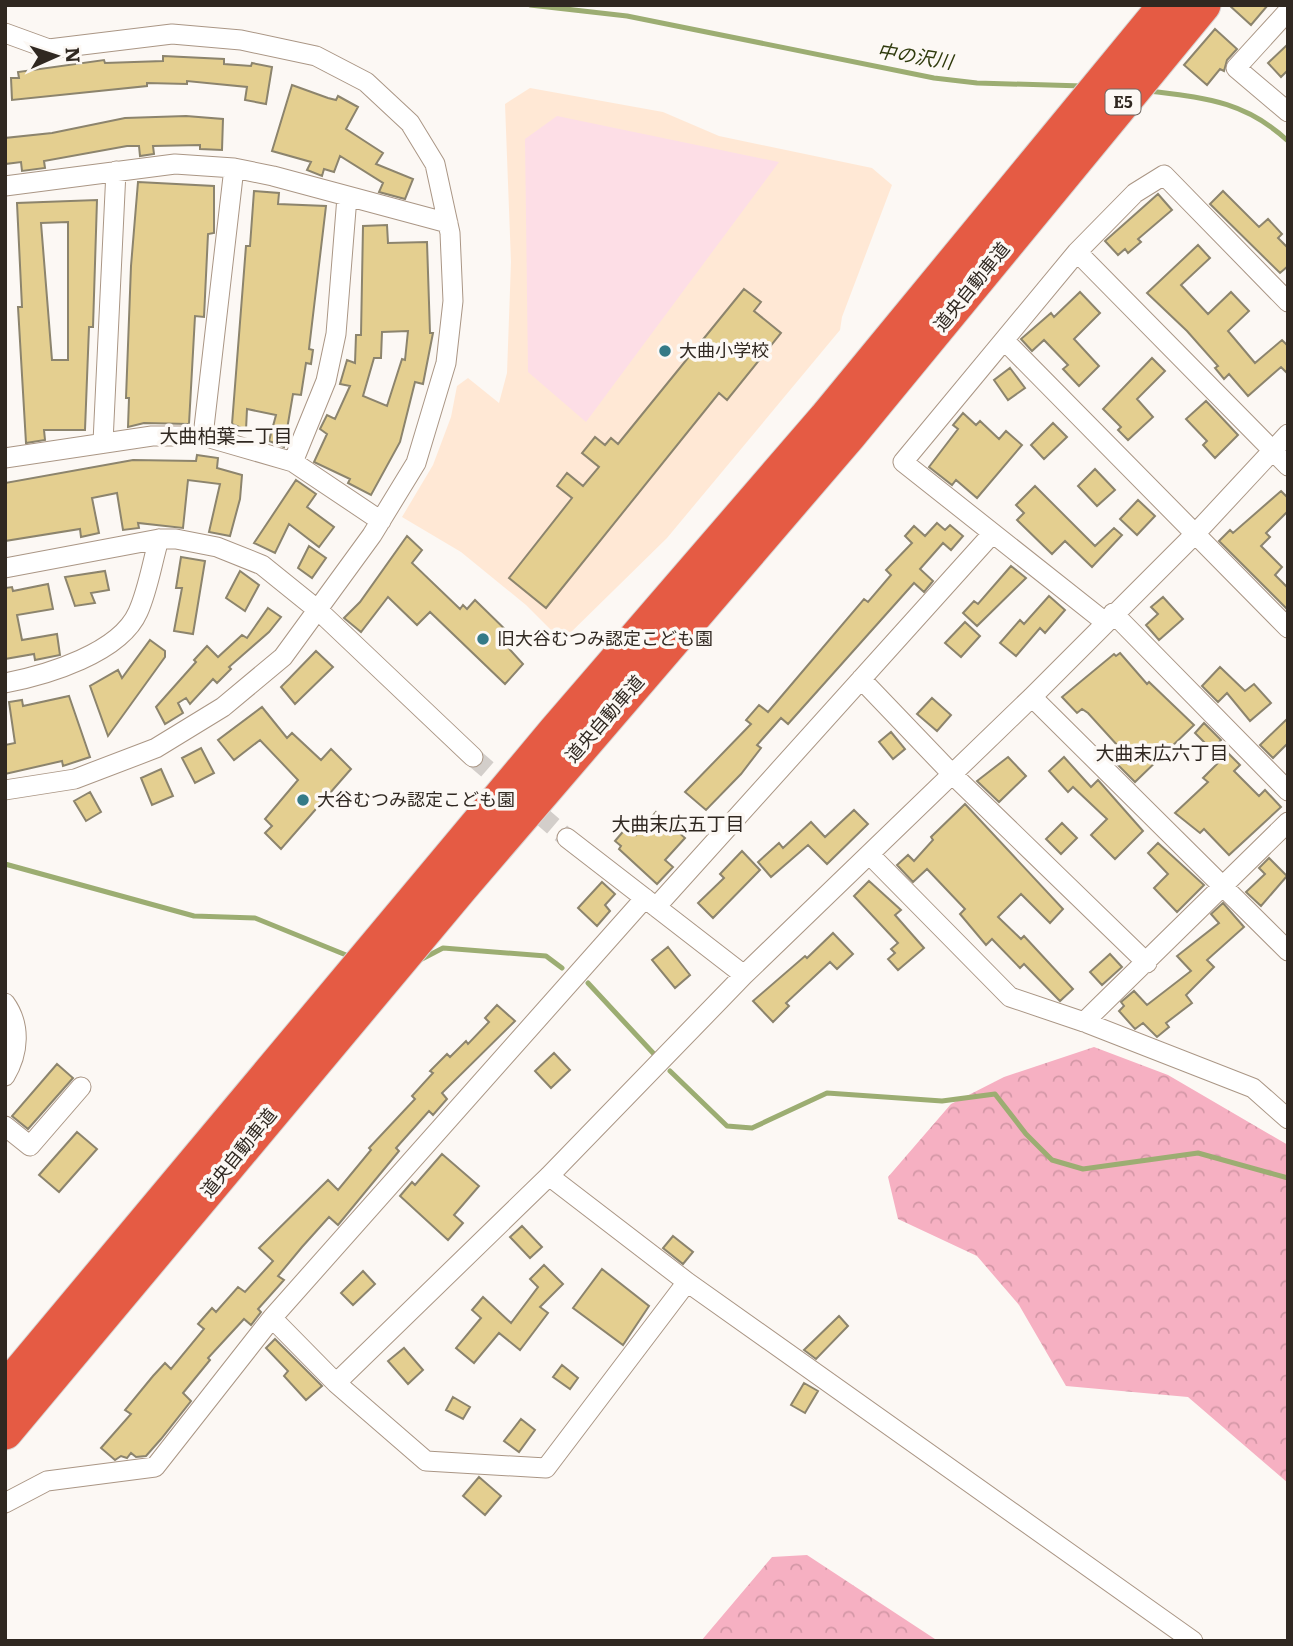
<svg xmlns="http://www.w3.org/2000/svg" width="1293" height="1646" viewBox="0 0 1293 1646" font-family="Literata,'Noto Sans JP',serif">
<defs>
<pattern id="forest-crowns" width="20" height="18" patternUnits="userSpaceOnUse" patternTransform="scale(1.75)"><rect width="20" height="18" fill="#f6b0c2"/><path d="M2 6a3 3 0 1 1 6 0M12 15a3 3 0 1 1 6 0" fill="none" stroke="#d397a6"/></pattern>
</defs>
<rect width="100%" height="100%" fill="#fcf8f4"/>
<!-- built -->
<path fill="#ffe8d5" d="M530,88L663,112L719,136L872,168L892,185L842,317L840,330L667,538L562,641L526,605L461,552L402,517L433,465L451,417L457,386L468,378L499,403L507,373L511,262L505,104Z"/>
<!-- forest -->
<path fill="url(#forest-crowns)" d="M1094,1047L1168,1075L1288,1145V1483L1188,1397L1066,1386L1019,1305L977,1256L898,1219L888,1177L951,1104L1004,1077Z
M807,1555L938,1641H701L772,1557Z"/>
<!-- pitch -->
<path fill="#fddee6" d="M557,116L779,162L586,422L528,372L525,139Z"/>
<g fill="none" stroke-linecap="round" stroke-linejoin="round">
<!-- stream -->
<path stroke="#9cad72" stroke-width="5" d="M530,5L627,16L934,78L977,83L1083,86
M1149,91C1205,98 1245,101 1288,141
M5,864L194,916L255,918L351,957
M420,960L443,948L546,956L562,968
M588,983L654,1054
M670,1071L727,1126L752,1128L827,1093L942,1101L995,1094L1026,1134L1052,1160L1083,1169L1198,1153L1288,1178"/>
</g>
<!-- building -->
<path fill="#e4cf90" stroke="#8c846d" stroke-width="2" fill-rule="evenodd" d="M1229,5H1268L1251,25Z
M1215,29L1237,49L1227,60L1224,71L1220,69L1207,85L1184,65Z
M1288,44V70L1281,77L1268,63Z
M163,56L224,59V64L251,66L252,63L272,67L266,104L245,100L247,87L187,81V84L147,83V86L12,100L11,78H19L18,72L104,60L105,63L163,61Z
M292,85L328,98L336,100L338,96L358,107L346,129L383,153L376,164L413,179L405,199L379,192L383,183L340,156L334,172L324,169L322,176L307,170L311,162L272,151Z
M186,116L223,119L222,150L200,149V145L153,146L154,154L140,156L139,146H127L44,161L45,168L22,171L21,162L5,164V138L52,133L125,118Z
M138,182L214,186V233L208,234L204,317L195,316L189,424L144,423L128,427L129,398H126L131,266Z
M254,191L279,193L278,204L326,206L309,349L313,350L311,364L306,363L301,395L293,394L284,447L269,441L276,415L247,409L246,430L232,424L246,246H250Z
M1223,191L1259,227L1268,219L1282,234L1278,238L1288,248V266L1280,273L1210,204Z
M1158,194L1172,210L1138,239L1141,242L1128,253L1125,249L1118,255L1105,241Z
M97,200L93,327H89L85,430H44L45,440L26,443L18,307H22L17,203ZM68,222V360H52L41,223Z
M387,225L388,243L427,242L430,333H433L423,384L415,382L400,442L371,495L348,483L350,479L314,462L327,434L320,429L327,415L335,419L350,386L340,384L347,360L355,363L356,335H361L363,226ZM408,331L405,360L402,359L387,406L363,396L374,358H381L382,332Z
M1198,245L1210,258L1181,285L1208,314L1231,292L1249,311L1228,331L1255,363L1282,340L1288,346V374L1281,367L1248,396L1229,374L1224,379L1215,368L1218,366L1187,331L1147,293Z
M744,289L761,302L754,311L781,333L727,400L719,393L546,608L509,578L572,498L557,486L567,473L583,486L599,467L582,453L595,437L605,445L611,438L618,444Z
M1080,292L1100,313L1074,339L1099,366L1079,386L1063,369L1068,365L1044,340L1032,351L1021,339L1051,313L1054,317Z
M1152,358L1165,371L1137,399L1153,417L1128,440L1118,430L1121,427L1103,409Z
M1010,368L1025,388L1008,400L994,380Z
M1206,401L1238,435L1215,458L1203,445L1207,441L1186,419Z
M963,413L976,425L980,421L999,439L1006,431L1022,445L977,498L956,480L952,485L929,467L958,429L953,425Z
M1053,423L1067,437L1044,459L1031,445Z
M197,455L218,458L217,468L242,475L240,499L230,536L209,532L220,484L188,480L183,528L138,523L139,528L123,530L117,493L92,498L99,533L81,537L80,529L5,541V483L133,460L196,461Z
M1095,469L1115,490L1097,506L1078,486Z
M296,480L316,494L307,507L334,527L319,547L289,524L275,553L254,543Z
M1035,486L1095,546L1114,528L1122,535L1092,567L1065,541L1052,554L1017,520L1024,513L1016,505Z
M1281,491L1288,498V511L1266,533L1270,537L1261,546L1282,567L1275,575L1288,588V610L1219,541L1230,530L1233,533Z
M1138,500L1155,516L1137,535L1120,519Z
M937,523L945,530L950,525L963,536L951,550L943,543L920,569L933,581L924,592L914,583L788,724L781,718L757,745L761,748L741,774L706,810L685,792L751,724L746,720L759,705L768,712L864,599L868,602L891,575L886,570L912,543L905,536L914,526L925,536Z
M407,536L422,550L412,563L460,609L463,605L467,609L475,600L511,635L504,643L523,664L505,684L430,612L417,625L388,597L361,632L344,618L360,602Z
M309,546L326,558L312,578L298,568Z
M181,557L205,561L193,634L174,631L182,588H176Z
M1011,566L1026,578L977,626L963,613L974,601L978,604Z
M105,571L109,590L91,593L95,603L75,606L65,577Z
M240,571L259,585L245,611L226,598Z
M48,584L53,609L17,615L22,640L57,634L60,655L35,660L34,654L5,659V588L12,587L13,591Z
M1049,596L1065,610L1045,633L1040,628L1016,656L1000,643L1020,620L1024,624Z
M1163,597L1183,619L1159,640L1146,625L1158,614L1151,607Z
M268,608L281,617L269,632L229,667L231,669L217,683L213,679L190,704L186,698L178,703L183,713L165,724L156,707L196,662L194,660L207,646L218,657L242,635L247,638Z
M965,622L980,636L961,657L945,643Z
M150,640L165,651V657L108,736L90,686L118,670L122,678Z
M316,651L333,667L295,704L281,687Z
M1120,653L1147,684L1149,682L1194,725L1135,782L1108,755L1118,746L1088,713L1082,709L1077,713L1062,697L1114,654L1116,656Z
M1220,667L1245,691L1254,684L1271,703L1250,721L1227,693L1218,702L1202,686Z
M69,696L90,757L63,766L62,761L5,774V745L15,743L9,702L22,700L23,706Z
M932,698L951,715L937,731L917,714Z
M262,707L287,738L292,733L321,760L331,749L351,769L281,849L265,833L272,826L265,819L298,780L260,740L234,760L218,740Z
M1288,718V743L1273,758L1260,745Z
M1204,723L1221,740L1212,750L1195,733Z
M891,732L905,749L893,759L879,742Z
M201,748L214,773L195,783L182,758Z
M1228,753L1240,765L1234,771L1259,796L1265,790L1281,807L1229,855L1204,829L1200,833L1175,813L1208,782L1203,778Z
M1008,757L1026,776L999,802L977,781Z
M1064,757L1091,787L1098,780L1143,831L1115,859L1091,835L1107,819L1073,787L1068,792L1049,771Z
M161,769L173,796L152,805L141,778Z
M90,792L101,812L86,821L74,801Z
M965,804L1063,909L1050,923L1021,894L998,917L1021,939L1024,936L1073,989L1060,1001L1024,964L1020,968L992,939L986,945L960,914L965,909L927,869L913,882L897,865L908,855L914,861L933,840L931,837Z
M854,810L868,824L827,864L808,845L771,877L758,862L779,843L783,848L811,822L825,837Z
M656,812L685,838L665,860L673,867L657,884L619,849L621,846L615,841L627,827L636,835Z
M1062,823L1077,838L1061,854L1046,839Z
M1158,843L1204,885L1177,912L1154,888L1168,874L1148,853Z
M742,851L760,870L713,918L698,903L724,878L720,874Z
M1269,858L1287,876L1261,906L1246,892L1265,874L1259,868Z
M869,881L901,910L895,915L924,948L898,970L888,959L895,953L891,949L898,943L854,896Z
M602,882L615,894L605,905L610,911L597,926L578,908Z
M1223,903L1244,927L1207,960L1214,967L1186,995L1192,1003L1166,1023L1169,1027L1157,1037L1143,1023L1135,1029L1119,1011L1124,1006L1121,1002L1134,991L1147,1005L1191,971L1177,956L1219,923L1211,914Z
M833,933L853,954L837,969L830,962L786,1003L789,1006L773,1022L753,1001L805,956L807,958Z
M668,947L690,975L675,988L652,960Z
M1110,954L1122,967L1102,985L1090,972Z
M497,1005L515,1021L442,1093L447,1099L433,1115L429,1111L396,1148L399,1151L338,1225L329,1217L302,1247L278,1276L284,1280L258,1309L261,1312L251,1325L244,1319L208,1358L210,1360L183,1393L191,1401L161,1439L146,1456L136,1457L131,1453L127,1458L121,1456L115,1460L101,1448L131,1414L125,1410L153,1376L165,1363L171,1369L204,1329L198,1324L212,1308L216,1312L238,1287L245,1292L273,1261L259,1248L328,1180L338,1190L371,1150L369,1148L415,1099L412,1096L433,1073L430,1071L447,1054L450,1057L466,1041L468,1044L489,1022L485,1018Z
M554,1053L570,1070L551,1088L535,1071Z
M57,1064L73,1078L28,1129L12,1116Z
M77,1132L97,1149L59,1192L39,1175Z
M442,1154L479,1186L454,1215L463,1223L448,1240L400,1196L412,1182L415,1185Z
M522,1226L542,1247L530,1258L510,1237Z
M673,1236L693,1252L683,1264L663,1248Z
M544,1265L563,1284L540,1307L548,1313L520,1350L499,1333L474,1363L456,1348L481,1318L472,1310L483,1297L511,1323L538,1287L530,1279Z
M602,1269L649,1306L623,1345L573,1308Z
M363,1271L375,1284L353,1305L341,1293Z
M839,1316L848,1326L816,1359L804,1350Z
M275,1339L322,1386L306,1400L284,1376L288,1371L266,1348Z
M404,1348L423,1370L408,1384L388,1361Z
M562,1365L578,1378L570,1389L553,1377Z
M804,1383L818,1391L805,1413L791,1405Z
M453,1397L470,1407L463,1419L446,1410Z
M521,1419L535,1430L519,1452L504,1441Z
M479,1477L501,1496L485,1515L463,1496Z"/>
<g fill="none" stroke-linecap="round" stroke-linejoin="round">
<!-- street-tunnel -->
<path stroke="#d3ceca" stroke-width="19" stroke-dasharray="19 10" stroke-linecap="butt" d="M473,757L567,838"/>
<!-- street casing -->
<g stroke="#aa9685" stroke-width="21">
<path id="street" d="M1288,11L1236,68L1288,112
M5,33L49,49L172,34L241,40L316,56L366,82L410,123L435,164L450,233L453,301L446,363L416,463L372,535L283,657L223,707L156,748L75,779L5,790
M5,186L175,164L234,168L273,176L448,223
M1077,252L1288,466
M1005,341L1288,628
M203,436L234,168
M103,442L116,171
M5,458L152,436H203L293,462L381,521
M293,462L326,381L336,334L347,197
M5,568L159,539H176L217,547L262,565L319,611L473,757
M1113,613L1288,791
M1105,622L903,462L1077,252L1135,193L1164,175L1288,302
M861,679L953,775L1147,963
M5,683C47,675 120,653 138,612C148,590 152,563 159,539
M1032,697L1288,951
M567,838L744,975
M870,855L1010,997L1084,1022L1253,1088L1288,1119
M656,907L992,534
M5,1003C21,1025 19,1053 5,1076
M1084,1022L1288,822
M5,1126L30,1146L81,1087
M549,1176L687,1282L1193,1641
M272,1318L336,1383L426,1461L546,1468L687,1282
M336,1383L549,1176L744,975L1032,697L1195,534L1288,434
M5,1503L47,1481L155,1467L272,1318L645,898"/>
</g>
<!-- highway casing -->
<g stroke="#d6d4d3" stroke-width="37">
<path id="highway" d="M5,1390L555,732L826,418L1166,5
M5,1432L461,887L849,435L1203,5"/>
</g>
<!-- street -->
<use href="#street" stroke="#fff" stroke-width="19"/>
<!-- highway -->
<use href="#highway" stroke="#e55b44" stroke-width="35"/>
</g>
<!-- markers -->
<g fill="#347a87" stroke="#fcf8f4" stroke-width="2.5">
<circle cx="665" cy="351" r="7"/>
<circle cx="483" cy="639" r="7"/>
<circle cx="303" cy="800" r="7"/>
</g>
<g text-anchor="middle" stroke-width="7" stroke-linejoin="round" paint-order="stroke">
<!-- shield labels -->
<rect fill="#fcf8f4" stroke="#6d6660" stroke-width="2" x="1105.5" y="89.5" width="35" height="25" rx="5"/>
<g font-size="16" font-weight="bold" fill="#302821">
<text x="1123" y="108">E5</text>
</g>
<!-- street labels -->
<g font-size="18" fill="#302821" stroke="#fcf8f4">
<text transform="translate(972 287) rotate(-51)" y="6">道央自動車道</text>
<text transform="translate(605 719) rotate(-49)" y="6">道央自動車道</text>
<text transform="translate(239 1153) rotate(-51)" y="6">道央自動車道</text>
</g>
<!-- poi labels -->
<g font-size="18" fill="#302821" stroke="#fcf8f4" text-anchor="start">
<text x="679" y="357">大曲小学校</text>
<text x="497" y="645">旧大谷むつみ認定こども園</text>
<text x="317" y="806">大谷むつみ認定こども園</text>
</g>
<!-- water labels -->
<g font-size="19" font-style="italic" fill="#2f3a0c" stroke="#fcf8f4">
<text transform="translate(915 56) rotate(9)" y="7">中の沢川</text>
</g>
<!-- neighbourhood labels -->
<g font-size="19" fill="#302821" stroke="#fcf8f4">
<text x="226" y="443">大曲柏葉二丁目</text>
<text x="1162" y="760">大曲末広六丁目</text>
<text x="678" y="831">大曲末広五丁目</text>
</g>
</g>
<!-- border -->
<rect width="1293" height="1646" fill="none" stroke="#302821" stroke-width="14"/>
<!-- north arrow -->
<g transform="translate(56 56) rotate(87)" stroke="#fcf8f4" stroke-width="5" paint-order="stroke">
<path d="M0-5L12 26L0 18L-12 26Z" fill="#302821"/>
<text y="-10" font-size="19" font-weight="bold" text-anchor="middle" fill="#302821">N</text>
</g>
</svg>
